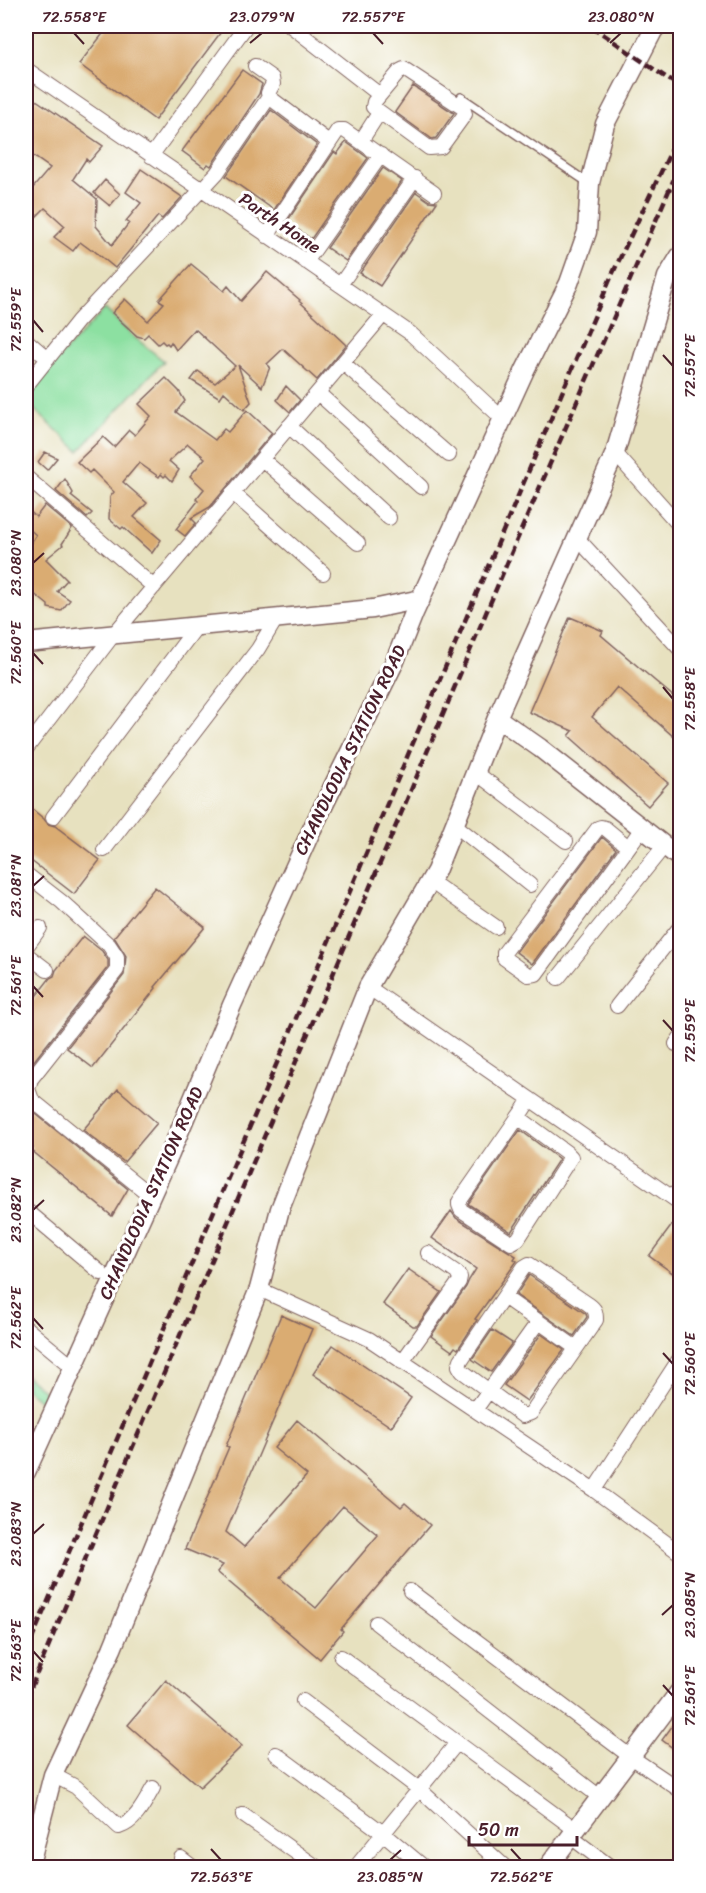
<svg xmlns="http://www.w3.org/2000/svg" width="706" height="1893" viewBox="0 0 706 1893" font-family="Sriracha,sans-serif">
<rect width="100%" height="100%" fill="#fff"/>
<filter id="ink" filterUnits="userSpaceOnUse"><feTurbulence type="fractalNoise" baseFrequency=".0167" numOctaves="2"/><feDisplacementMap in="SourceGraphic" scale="12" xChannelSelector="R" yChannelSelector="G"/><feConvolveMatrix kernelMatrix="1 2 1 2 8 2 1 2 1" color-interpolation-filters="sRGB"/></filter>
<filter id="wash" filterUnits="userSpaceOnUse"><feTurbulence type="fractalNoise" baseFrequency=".008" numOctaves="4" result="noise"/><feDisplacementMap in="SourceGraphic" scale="24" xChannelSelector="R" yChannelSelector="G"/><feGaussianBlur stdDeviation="1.35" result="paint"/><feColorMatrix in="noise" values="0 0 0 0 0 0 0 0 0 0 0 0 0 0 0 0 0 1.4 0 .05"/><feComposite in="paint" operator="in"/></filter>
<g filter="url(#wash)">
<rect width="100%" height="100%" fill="#e7e1bf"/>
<!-- green -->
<path fill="#8ce0a1" stroke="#6b8066" stroke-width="1.5" d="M105,309L133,336L164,361L79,451L26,402V392Z
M26,1376L50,1396L45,1405L26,1389Z"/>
<g id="blocks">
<!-- building -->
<path fill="#daac72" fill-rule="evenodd" d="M109,26H212L221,32L155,120L79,64Z
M242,70L262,84L259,94L211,166L208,164L205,168L182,151Z
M413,86L454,113L436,138L432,139L395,112Z
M26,93L103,146L89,162L86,159L73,179L97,199L96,226L112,245L129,223L126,221L141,203L126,192L141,169L182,197L162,219L158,216L115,268L92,249L91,250L80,242L73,251L54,237L65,226L45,208L26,227V196L50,168L26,151Z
M271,110L317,145L274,210L226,176Z
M346,142L368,158L311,239L290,224L291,222L288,220L334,152L337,154Z
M383,168L402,181L346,261L327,248Z
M105,180L120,194L110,206L94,193Z
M416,192L429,201L437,202L380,286L360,273Z
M191,264L224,291L228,286L241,301L267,272L300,300L299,301L346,345L317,380L283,349L267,364L270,367L262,387L238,365L251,402L244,410L224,392L220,398L191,380L198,371L215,383L235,366L195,329L176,350L171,342L169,345L167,343L165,344L162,341L158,344L148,334L144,338L137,336L112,313L125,299L148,321L164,303L159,300Z
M166,378L179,391L185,401L176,412L215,440L224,429L228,432L247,410L272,433L210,507L191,518L196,523L185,536L176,529L198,501L196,499L204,489L190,476L205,458L188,444L169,461L179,470L172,481L166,475L164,477L161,474L159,477L139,463L123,482L147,503L134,517L161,540L152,553L123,527L121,529L109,519L110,497L114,492L92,470L89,473L77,462L103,437L114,447L129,430L135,435L151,416L139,404Z
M286,386L300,400L290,412L277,400Z
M45,452L57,458L47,470L38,462Z
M65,479L73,493L71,496L92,513L87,518L56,491Z
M45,505L72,528L62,544L63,545L46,559L67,580L57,591L70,600L61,611L48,608V605L27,588L32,582L26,576V550L36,535L26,526V508L36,517Z
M570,617L603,631L601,635L681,703V743L617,687L592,717L668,783L648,806L569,736L573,731L529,712Z
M26,804L44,819L48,824L55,826L100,860L74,894L26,857Z
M602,837L616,849L532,964L516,952Z
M155,887L205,927L155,987L156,988L93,1068L67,1048L124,975L126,956L114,937Z
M83,936L102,951L108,960V967L26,1071V1009L50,978L54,976L56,970Z
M118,1089L157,1123L124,1162L83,1130Z
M26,1106L128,1189L112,1216L31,1150L33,1148L26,1142Z
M520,1130L559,1159L511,1232L468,1204Z
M451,1211L456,1218L516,1256L514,1259L517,1261L475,1319L477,1320L458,1349L455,1347L452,1351L431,1336L466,1287L469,1280L476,1269L432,1238Z
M681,1213V1279L649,1256Z
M408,1269L441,1292L417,1326H413L383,1304Z
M529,1275L586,1314L587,1317L574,1336L516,1295Z
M281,1315L312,1329L226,1532L244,1547L307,1475L274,1448L297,1420L401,1507L405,1503L430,1525L341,1629L343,1631L320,1659L217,1572L223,1565L185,1549L229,1447L226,1446ZM343,1506L378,1535L316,1608L280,1578Z
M492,1330L512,1343L491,1372L472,1359Z
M541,1334L564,1350L527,1401L504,1385Z
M333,1345L411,1398L391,1427L313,1374Z
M166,1680L242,1746L200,1787L128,1725Z
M681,1714V1754L662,1740Z"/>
</g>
</g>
<g filter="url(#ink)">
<use href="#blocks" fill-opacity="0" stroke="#81635f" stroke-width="1.5"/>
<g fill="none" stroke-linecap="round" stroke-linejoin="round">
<!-- service casing -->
<g stroke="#81635f" stroke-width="10">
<path id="service" d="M461,97L587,182"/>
</g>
<!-- minor casing -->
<g stroke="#81635f" stroke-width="16">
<path id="minor" d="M291,26L376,92
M255,66L272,78L273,84L268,93L269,97L326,140L332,139L338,130H344L434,193
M26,69L410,333L503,419
M404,69L463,108L465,114L441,147L429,148L373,107L374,102L400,71Z
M361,141L379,113
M151,156L246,26
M267,236L332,139
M306,262L381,155
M340,285L415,178
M26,340L48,359
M343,363L449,455
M26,386L78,321L217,173L269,97
M318,393L421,487
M289,426L389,518
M615,453L680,526
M262,459L358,543
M26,477L154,587
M233,493L323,573
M577,538L680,649
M26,749L114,634L383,315
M475,772L566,841
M53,817L197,626
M455,825L530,885
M628,847L605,828L601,827L598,828L504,953V958L528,975L536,974L633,841L642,828
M104,850L258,649L276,619
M26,874L62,902L109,945L117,957V970L31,1079L28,1089L32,1100L151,1196
M430,881L496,927
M26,947L40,928
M26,954L47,970
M558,978L665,845
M368,987L680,1203
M617,1006L680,927
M676,1044L680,1038
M518,1117L567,1153L571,1157L518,1239L511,1243L461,1210L459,1205V1202L523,1110L530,1099
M26,1210L101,1273
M529,1264L588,1304C595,1309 596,1311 596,1320L531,1413L523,1416L462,1371L459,1366L461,1360L524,1267Z
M259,1289L369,1339L594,1490L680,1553
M504,1297L576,1348
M26,1328L73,1367
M402,1362L459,1282L460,1277L457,1273L428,1253
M475,1410L538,1322
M594,1490L680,1358
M410,1591L631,1757L680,1790
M376,1623L601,1798
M341,1657L576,1830
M303,1701L419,1789L506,1868
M276,1754L383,1833L425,1868
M53,1775L76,1787L119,1827C136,1822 145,1802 153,1788
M243,1815L318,1868
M571,1837L612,1868
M181,1858L194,1868
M355,1868L457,1743"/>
</g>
<!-- tertiary casing -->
<g stroke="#81635f" stroke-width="21">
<path id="tertiary" d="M680,256L667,277L615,453L497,718L540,748L680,858
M26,643L373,609L421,599
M26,1472L170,1154L232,1005L312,829L395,661L414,613L525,370L569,283L587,232L590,183L605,124L653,31L657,26
M29,1868L53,1775L112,1649L259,1289L280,1209L368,987L436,871L497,718
M547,1868L680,1691"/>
</g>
<!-- service -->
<use href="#service" stroke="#fff" stroke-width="7"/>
<!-- minor -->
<use href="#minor" stroke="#fff" stroke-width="14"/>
<!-- tertiary -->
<use href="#tertiary" stroke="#fff" stroke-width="18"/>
<!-- rail -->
<path stroke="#4a1f2b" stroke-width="4.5" stroke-dasharray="9 4.5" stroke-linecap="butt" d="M591,26L680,87
M26,1653L612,275L680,132
M26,1699L519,535L680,165"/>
</g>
</g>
<!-- ticks -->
<path fill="none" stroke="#4a1f2b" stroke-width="2" d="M74,33L84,44M373,33L383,44M250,43L262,33M610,43L621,33M33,320L43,332M663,355L673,366M33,563L44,553M33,653L43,664M663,687L673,699M33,886L44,876M33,986L43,997M663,1020L673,1031M33,1210L44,1200M33,1318L43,1329M663,1353L673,1364M33,1534L44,1524M662,1615L673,1605M33,1651L43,1662M663,1685L673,1696M211,1849L221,1860M511,1849L521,1860M390,1860L401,1850"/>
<g text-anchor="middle" stroke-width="6" stroke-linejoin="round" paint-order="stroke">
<!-- street labels -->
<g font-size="18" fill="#4a1f2b" stroke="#fff">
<text transform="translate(280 223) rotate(34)" y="6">Parth Home</text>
<text transform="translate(350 750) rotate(-64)" y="6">CHANDLODIA STATION ROAD</text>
<text transform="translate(151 1193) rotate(-66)" y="6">CHANDLODIA STATION ROAD</text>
</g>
</g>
<!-- margin -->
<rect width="706" height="1893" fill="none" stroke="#fff" stroke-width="66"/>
<!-- scale -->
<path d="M469 1836v9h108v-9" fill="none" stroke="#4a1f2b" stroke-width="3"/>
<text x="478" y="1836" font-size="18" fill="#4a1f2b" stroke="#ffffff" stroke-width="4.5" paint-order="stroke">50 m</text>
<rect x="33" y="33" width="640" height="1827" fill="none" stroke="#4a1f2b" stroke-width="2"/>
<g font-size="15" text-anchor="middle" fill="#4a1f2b">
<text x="74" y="22">72.558°E</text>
<text x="262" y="22">23.079°N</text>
<text x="373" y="22">72.557°E</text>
<text x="621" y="22">23.080°N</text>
<text transform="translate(16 320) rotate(-90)" y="5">72.559°E</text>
<text transform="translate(690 366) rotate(-90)" y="5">72.557°E</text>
<text transform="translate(16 563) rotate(-90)" y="5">23.080°N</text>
<text transform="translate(16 653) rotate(-90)" y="5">72.560°E</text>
<text transform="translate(690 699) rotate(-90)" y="5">72.558°E</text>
<text transform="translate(16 886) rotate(-90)" y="5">23.081°N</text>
<text transform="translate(16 986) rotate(-90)" y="5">72.561°E</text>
<text transform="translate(690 1031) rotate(-90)" y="5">72.559°E</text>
<text transform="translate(16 1210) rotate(-90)" y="5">23.082°N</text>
<text transform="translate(16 1318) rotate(-90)" y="5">72.562°E</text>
<text transform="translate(690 1364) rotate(-90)" y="5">72.560°E</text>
<text transform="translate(16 1534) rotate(-90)" y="5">23.083°N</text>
<text transform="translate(690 1605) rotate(-90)" y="5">23.085°N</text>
<text transform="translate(16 1651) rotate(-90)" y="5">72.563°E</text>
<text transform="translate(690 1696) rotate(-90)" y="5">72.561°E</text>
<text x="221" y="1882">72.563°E</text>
<text x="390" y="1882">23.085°N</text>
<text x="521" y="1882">72.562°E</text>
</g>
</svg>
